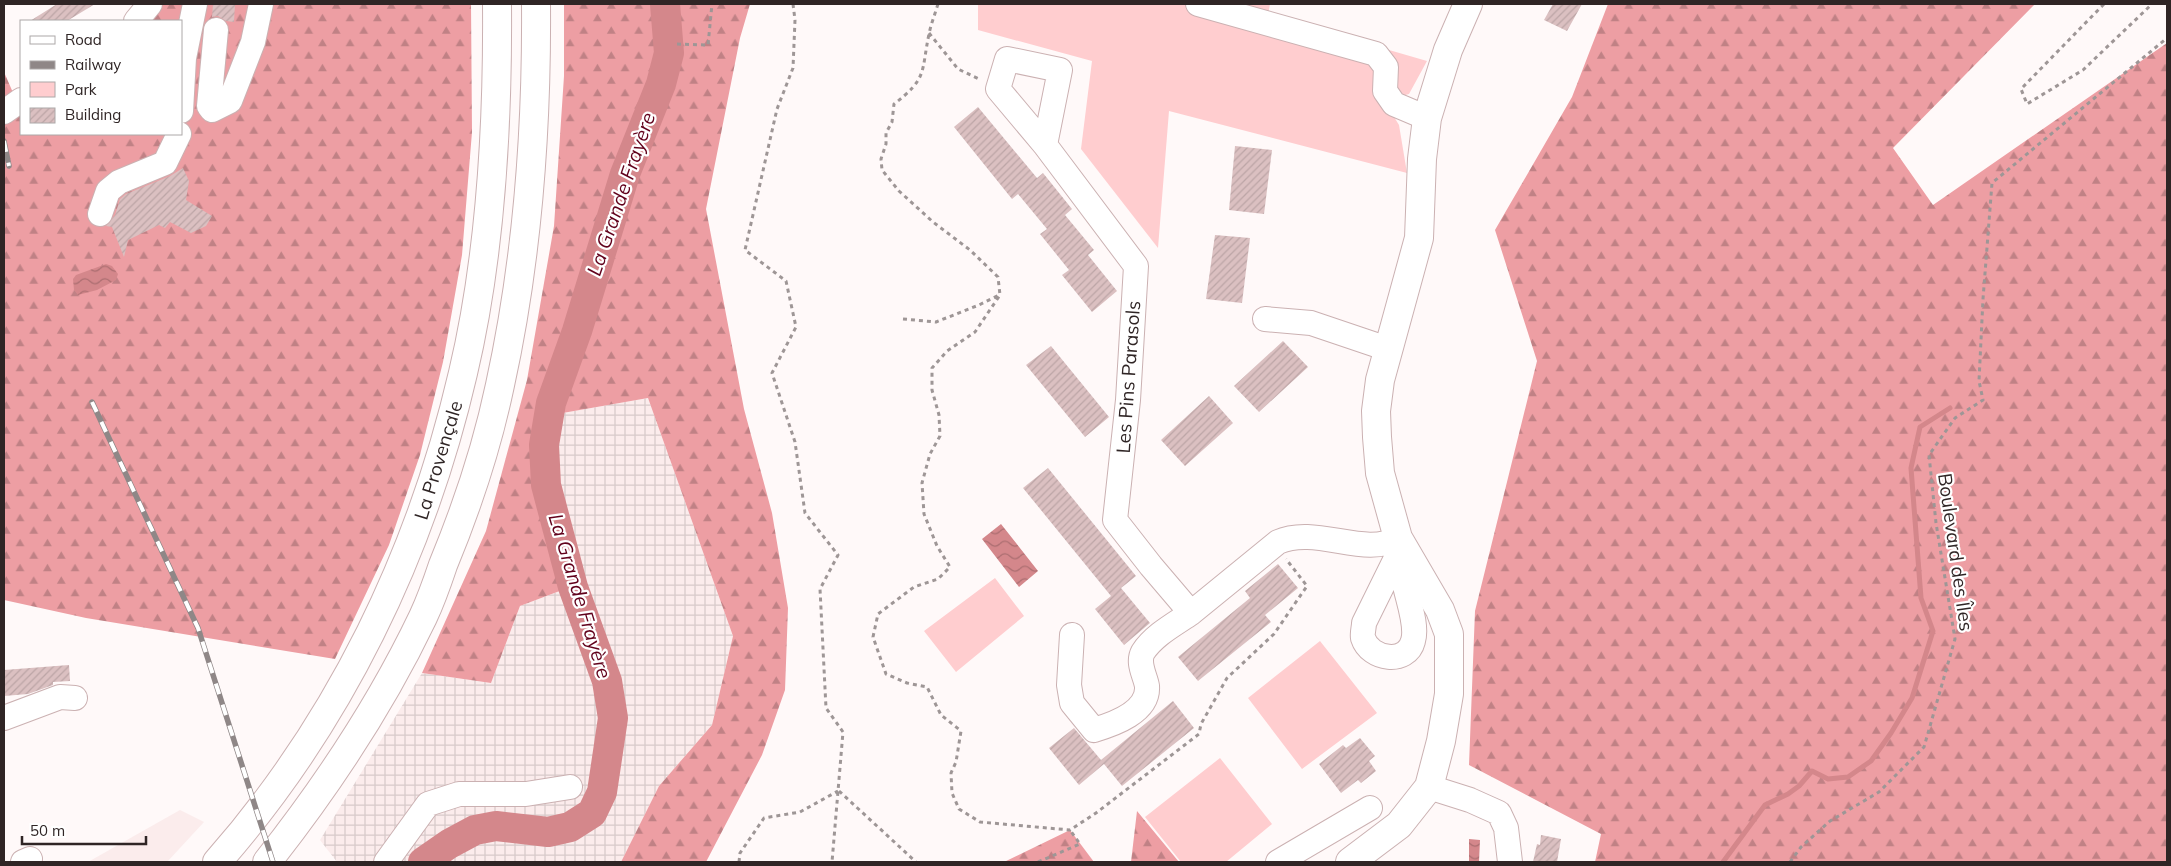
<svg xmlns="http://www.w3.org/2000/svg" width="2171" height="866" viewBox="0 0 2171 866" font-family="Mulish,sans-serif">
<defs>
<pattern id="industrial-grid" width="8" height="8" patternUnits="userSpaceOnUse" patternTransform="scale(1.25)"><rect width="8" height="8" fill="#fbecec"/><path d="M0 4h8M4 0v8" fill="none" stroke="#d7caca"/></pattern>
<pattern id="forest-firs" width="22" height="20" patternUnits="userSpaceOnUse" patternTransform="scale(1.25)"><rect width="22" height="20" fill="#ed9ea3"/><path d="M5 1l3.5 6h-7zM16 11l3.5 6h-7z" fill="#c08185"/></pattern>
<pattern id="water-waves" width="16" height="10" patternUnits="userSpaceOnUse" patternTransform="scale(1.25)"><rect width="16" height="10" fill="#d4878b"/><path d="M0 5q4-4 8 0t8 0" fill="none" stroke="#ac6e71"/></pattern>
<pattern id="building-hatch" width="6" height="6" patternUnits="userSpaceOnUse" patternTransform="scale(1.25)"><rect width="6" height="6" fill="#dbc0c1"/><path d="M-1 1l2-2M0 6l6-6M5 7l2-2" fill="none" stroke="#bca5a6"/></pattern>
</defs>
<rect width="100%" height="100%" fill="#fff9f9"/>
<!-- built -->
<path fill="#fbecec" d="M180,810L204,822L167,862H88Z"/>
<!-- industrial -->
<path fill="url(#industrial-grid)" d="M648,398L733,636L712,725L659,786L621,862H337L320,840L422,673L491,683L520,606L565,589L547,459L557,414Z"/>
<!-- green -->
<path fill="#ffcdcf" d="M978,4H1270L1268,15L1427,61L1409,94L1398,97L1391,112L1399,125L1407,173L1169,111L1158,248L1081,149L1092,61L978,30Z
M995,578L1024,616L956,672L924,631Z
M1320,641L1377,713L1302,769L1248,698Z
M1220,758L1272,824L1226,862H1181L1145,817Z"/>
<!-- forest -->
<path fill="url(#forest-firs)" d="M140,4H471L472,132L462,255L443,362L420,455L389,545L335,659L86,618L4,600V72L21,111V134H181V21H123Z
M564,4H750L740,38L706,209L744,409L772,513L788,608L785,690L762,755L706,862H621L659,786L712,725L733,636L648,398L557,414L547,459L565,589L520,606L491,683L422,673L486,531L527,380L554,226L564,76Z
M1608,4H2035L1893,148L1933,205L2167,43V862H1595L1601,834L1469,765L1475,611L1537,361L1495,230L1572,97Z
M1137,811L1179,862H1131Z
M1070,830L1094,862H1004Z"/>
<!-- water -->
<path fill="url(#water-waves)" d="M106,264L112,266L118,274L116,280L97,290L78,295L74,290L73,279L76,275Z
M1001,524L1038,571L1019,587L982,539Z
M1469,839L1480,840L1479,862H1469Z"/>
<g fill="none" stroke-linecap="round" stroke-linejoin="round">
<!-- stream -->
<path stroke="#d4878b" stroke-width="5" d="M1723,862L1765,805L1788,794L1799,786L1812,771L1828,779L1848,777L1871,761L1891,733L1912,698L1933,631L1921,598L1911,468L1920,427L1950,408"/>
<!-- river -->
<path stroke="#d4878b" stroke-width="30" d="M423,862L449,844L475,830L496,826L548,832L570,827L592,813L602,792L613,718L607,681L573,587L546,485L544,445L551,403L577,331L625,174L661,84L669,53L665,4"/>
</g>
<!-- building -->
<path fill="url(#building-hatch)" d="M57,4H95L67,21H30Z
M213,4H235L234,22L226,21L218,16L212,17Z
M1553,4H1582L1567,31L1544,20Z
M978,107L1037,178L1043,173L1072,209L1065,215L1094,250L1088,255L1117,291L1092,312L1062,275L1069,270L1040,234L1047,229L1018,194L1012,199L954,127Z
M1235,146L1272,150L1264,214L1229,210Z
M183,168L189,181L186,200L212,216L206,226L191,233L170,222L165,228L159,225L128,240L124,257L112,227L106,226L115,215L120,199L126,194L170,176Z
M1215,235L1250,238L1242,303L1206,299Z
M1283,341L1308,367L1259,412L1234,386Z
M1051,346L1109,417L1085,437L1026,365Z
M1209,396L1233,423L1185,466L1161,440Z
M1048,468L1136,576L1121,588L1150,623L1124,645L1095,609L1111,596L1023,488Z
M1278,564L1298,588L1265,615L1271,622L1198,681L1178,657L1250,598L1245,591Z
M69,665L70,681L53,682V685L28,694L4,696V670Z
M1173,701L1194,728L1122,786L1104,764L1079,785L1049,748L1074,728L1101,760Z
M1360,738L1375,756L1369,761L1376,771L1361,783L1358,780L1341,793L1319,764L1343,745L1346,748Z
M1541,835L1561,839L1557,862H1533L1537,844L1540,845Z"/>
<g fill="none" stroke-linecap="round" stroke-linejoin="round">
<!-- minor casing -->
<g stroke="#cbb1b2" stroke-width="26">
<path id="minor" d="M1198,4L1376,54L1386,67L1385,91L1394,104L1427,118
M136,21L150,4
M216,30L209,106L212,110L230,101L253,42L261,4
M181,111L184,58L195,4
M4,112L21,100
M1045,145L1060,70L1007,59L998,89L1045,145L1136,266L1128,400L1115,520L1151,566L1191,613L1278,542C1316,525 1365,558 1398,538
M100,214L108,191L119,182L165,163L179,134
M1265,319L1311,323L1388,349
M1402,546C1403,557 1402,569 1404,581C1407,598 1418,625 1413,641C1407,665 1370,660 1363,638C1362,633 1364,628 1364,623Z
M1072,635L1069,685L1072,703L1094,730C1114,724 1149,712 1147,686C1145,675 1137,663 1143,652C1154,635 1175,624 1191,613
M4,718L60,697L75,698
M1429,787L1470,800L1499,813L1506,828L1510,862
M23,862L30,859
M386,862L428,804L459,794H526L570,787
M1278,862L1370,808"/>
</g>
<!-- major casing -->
<g stroke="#cbb1b2" stroke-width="30">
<path id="major" d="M1350,862L1399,825L1429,787L1441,741L1449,694V634L1440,610L1398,538L1380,473L1377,437L1376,411L1380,380L1419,238L1422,159L1427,118L1448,50L1468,4"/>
</g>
<!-- highway casing -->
<g stroke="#cbb1b2" stroke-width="30">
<path id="highway" d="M217,862C340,722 421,554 463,373C491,255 498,125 497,4
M267,862C327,786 381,705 423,617C431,600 437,583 443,565C467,507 487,447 500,385C527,262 537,129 536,4"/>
</g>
<!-- path -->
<path stroke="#9e9696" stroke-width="3" stroke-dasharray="4 4" stroke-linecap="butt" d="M793,4L795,20L793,68L777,109L745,250L786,281L796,327L772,373L795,442L805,513L838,555L820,589L826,708L843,732L832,862
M938,4C935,14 931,24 929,34C921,72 928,78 894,104L892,122L886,133V144L881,159L882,170L899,191L933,222L970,250L998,277L1000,295L975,332L947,351L932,368V390L939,415L940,436L930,454L922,483L924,514L937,546L950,567L938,579L914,587L878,614L873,637L886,674L907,683L927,687L941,715L961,731L956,762L951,773L952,793L959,809L980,822L1070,830L1096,813L1199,734L1201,724L1227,678L1274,634L1307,586L1286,559
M2104,4L2021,89L2027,104L2083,70L2152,4
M929,33L958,69L981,80
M677,44L708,45L712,4
M903,319L936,322L979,305L999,295
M839,791L916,862
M739,862L740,853L764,818L800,812L838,791
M1038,862L1080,844L1070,830
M1790,862L1801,847L1830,821L1879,792L1924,747L1955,639L1936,523L1929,455L1955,418L1983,400L1979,381L1983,299L1992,183L2167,38"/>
<!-- minor -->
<use href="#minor" stroke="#fff" stroke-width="24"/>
<!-- major -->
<use href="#major" stroke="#fff" stroke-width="28"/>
<!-- highway -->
<use href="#highway" stroke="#fff" stroke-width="28"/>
<!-- rail casing -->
<g stroke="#8f8787" stroke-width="5.5">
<path id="rail" d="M4,141L9,166
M92,402L198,628L273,862"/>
</g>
<!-- rail -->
<use href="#rail" stroke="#fff" stroke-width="4" stroke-dasharray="11" stroke-linecap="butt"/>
</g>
<g text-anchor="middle" stroke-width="4.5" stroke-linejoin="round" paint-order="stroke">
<!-- street labels -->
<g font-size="19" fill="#2f2525" stroke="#fff">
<text transform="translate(1128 377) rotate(-86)" y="7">Les Pins Parasols</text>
<text transform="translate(438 460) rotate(-73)" y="7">La Provençale</text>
<text transform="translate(1956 552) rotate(82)" y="7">Boulevard des Îles</text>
</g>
<!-- water labels -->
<g font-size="20" font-style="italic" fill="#61011b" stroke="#fff">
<text transform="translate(621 194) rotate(-71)" y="7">La Grande Frayère</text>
<text transform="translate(580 596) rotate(73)" y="7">La Grande Frayère</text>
</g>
</g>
<!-- border -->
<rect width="2171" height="866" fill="none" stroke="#2f2525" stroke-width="10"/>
<!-- legend -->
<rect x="20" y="20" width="162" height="115" fill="#ffffff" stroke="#aca8a8"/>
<rect x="30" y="36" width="25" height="8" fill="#ffffff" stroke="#aca8a8"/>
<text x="65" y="45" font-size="15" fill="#2f2525">Road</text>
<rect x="30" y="61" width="25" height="8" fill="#8f8787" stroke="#aca8a8"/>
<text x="65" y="70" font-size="15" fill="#2f2525">Railway</text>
<rect x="30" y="82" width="25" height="15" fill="#ffcdcf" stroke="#aca8a8"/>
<text x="65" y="95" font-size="15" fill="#2f2525">Park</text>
<rect x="30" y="108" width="25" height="15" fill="url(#building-hatch)" stroke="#aca8a8"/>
<text x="65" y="120" font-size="15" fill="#2f2525">Building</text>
<!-- scale -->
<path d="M22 836v8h124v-8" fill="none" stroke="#2f2525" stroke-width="2.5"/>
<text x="30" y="836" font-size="15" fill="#2f2525" stroke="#ffffff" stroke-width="4" paint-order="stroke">50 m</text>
</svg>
